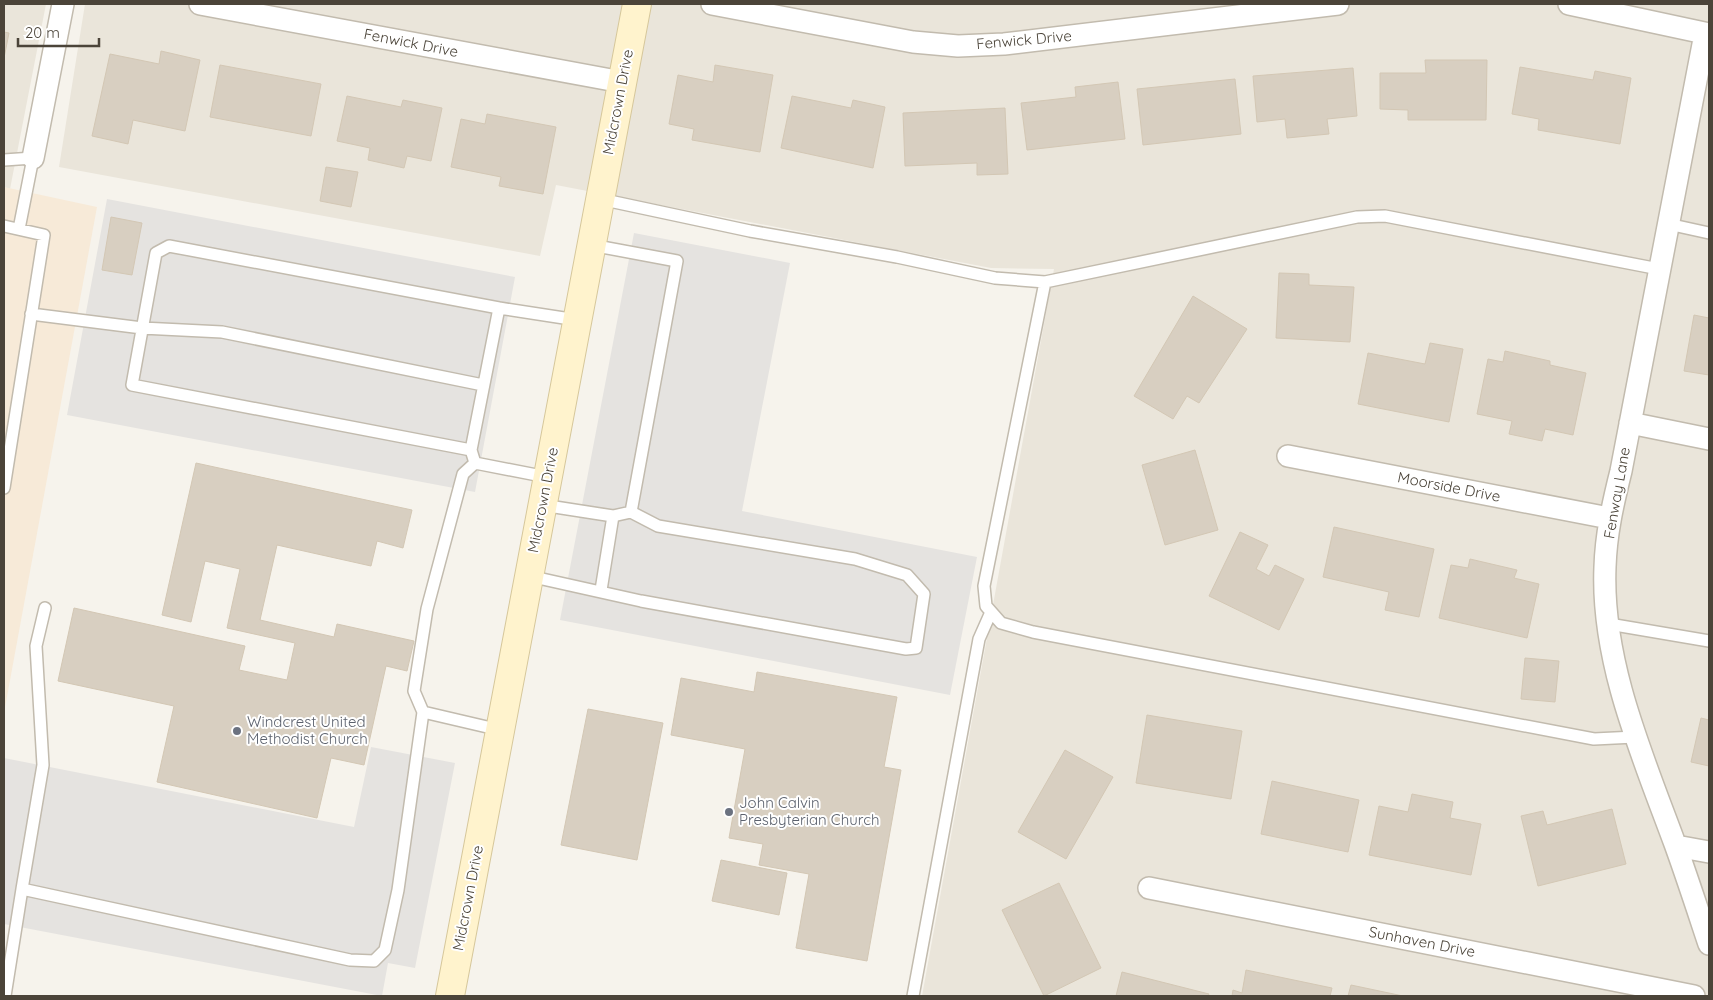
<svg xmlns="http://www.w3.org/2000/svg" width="1713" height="1000" viewBox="0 0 1713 1000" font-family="Quicksand,sans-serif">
<rect width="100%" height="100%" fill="#f6f3ec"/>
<!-- residential -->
<path fill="#eae5da" d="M4,4H46L10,189L4,187Z
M85,4H1709V996H922L1054,269L991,268L556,185L540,256L59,167Z"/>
<!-- commercial -->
<path fill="#f7ead8" d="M4,187L97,207L4,713Z"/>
<!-- parking -->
<path fill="#e5e3e0" d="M107,199L515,277L475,492L67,415Z
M634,233L790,263L742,511L977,557L950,695L560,620Z
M371,747L455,763L415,968L388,963L382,996L4,924V758L354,827Z"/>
<!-- building -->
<path fill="#d8cfc1" stroke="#d3c7b4" d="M4,32L9,33L4,58Z
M161,51L200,60L185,131L133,120L128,144L92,136L110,54L159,64Z
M1425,60H1487L1486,120H1408V110L1380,109V73H1426Z
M220,65L321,84L311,136L210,117Z
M715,65L773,75L760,152L692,140L694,129L669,124L678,75L713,82Z
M1520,67L1593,80L1595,71L1631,78L1620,144L1538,130L1539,119L1512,114Z
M1353,68L1357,116L1327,119L1329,134L1287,138L1285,119L1257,122L1253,76Z
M1235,79L1241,134L1143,145L1137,89Z
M1118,82L1125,139L1027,150L1021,103L1076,97L1075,87Z
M347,96L401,107L403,100L442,108L431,161L407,156L404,168L368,160L370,148L337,141Z
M792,96L851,108L853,100L885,107L873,168L781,148Z
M1005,108L1008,174L977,175V163L905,166L903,113Z
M487,114L556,127L543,194L499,186L501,177L451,167L461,119L485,124Z
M326,167L358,172L351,207L320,201Z
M111,217L142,223L132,275L102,270Z
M1279,273L1309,274V285L1354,287L1350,342L1276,338Z
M1193,296L1247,329L1199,403L1187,396L1173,419L1134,396Z
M1694,315L1709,318V375L1684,371Z
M1430,343L1463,349L1449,422L1358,404L1368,353L1425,364Z
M1505,351L1550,361V365L1586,373L1573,435L1545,429L1542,441L1509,434L1512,421L1477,414L1488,359L1503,362Z
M1195,450L1218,530L1165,545L1142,465Z
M196,463L412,510L403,548L377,541L371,566L277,545L260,620L334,637L337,624L414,641L407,671L386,666L364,765L331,758L317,818L157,782L174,706L58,681L74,608L245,646L239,670L287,680L295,643L227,628L240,569L205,561L191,622L162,615Z
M1334,527L1434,549L1419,617L1385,610L1389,592L1323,577Z
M1240,532L1268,545L1256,569L1269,576L1275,565L1304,579L1279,630L1209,596Z
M1470,559L1517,570L1514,578L1539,584L1527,638L1439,618L1451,565L1468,568Z
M1525,658L1559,661L1555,702L1521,699Z
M757,672L897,697L884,767L901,770L867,961L796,948L809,874L759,865L763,844L729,838L745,749L671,735L681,678L754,692Z
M588,709L663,723L637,860L561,845Z
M1147,715L1242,731L1231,799L1136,783Z
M1701,718L1709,720V766L1691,762Z
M1065,750L1113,777L1066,859L1018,832Z
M1272,781L1359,800L1348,852L1261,834Z
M1412,794L1453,802L1450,818L1481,824L1471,875L1369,855L1379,806L1408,812Z
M1612,809L1626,864L1538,886L1521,816L1543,811L1547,825Z
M721,860L787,873L779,915L712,901Z
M1059,883L1101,968L1044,996L1002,910Z
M1246,970L1332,988L1330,996H1232L1233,990L1242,993Z
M1122,972L1209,994L1208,996H1116Z
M1351,985L1403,996H1408H1348Z"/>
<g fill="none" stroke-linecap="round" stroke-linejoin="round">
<!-- lane casing -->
<g stroke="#c2bbae" stroke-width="14">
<path id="lane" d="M4,160L33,158L19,229
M600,199L750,231L897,257L995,278L1045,282L1357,217L1385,216L1659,269
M1668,224L1709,233
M4,226L44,235L4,488
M1045,282L984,586L986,606L1001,623L1033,632L1594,739L1635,737
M499,308L577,320
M31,314L142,328L222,332L483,385
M471,450L132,385L156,253L169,246L499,308L471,450L475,463
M542,505L613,516L631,512L677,261L591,245
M529,576L641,601L906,649L916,648L924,594L907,575L855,559L658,526L631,512
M601,590L613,516
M45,608L36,646L43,765L22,889L350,960L374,961L385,950L398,890L423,712L414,691L427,609L463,474L475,463L547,477
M1609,624L1709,641
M423,712L500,730
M5,996L22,889
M913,996L979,639L991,612"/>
</g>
<!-- street casing -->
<g stroke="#c2bbae" stroke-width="24">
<path id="street" d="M200,4L622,82
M712,4L913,42L958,46L1004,44L1338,4
M1569,4L1709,34
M1705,34L1621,471C1613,503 1606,534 1605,567C1601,662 1643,757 1675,844C1687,877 1698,911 1709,944
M33,158L63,4
M1630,423L1709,439
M1288,456L1609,518
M1676,846L1709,852
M1149,888L1694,996"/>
</g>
<!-- secondary casing -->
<g stroke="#d6c79b" stroke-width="30">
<path id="secondary" d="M450,996L637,4"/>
</g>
<!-- lane -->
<use href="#lane" stroke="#fff" stroke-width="11"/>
<!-- street -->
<use href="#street" stroke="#fff" stroke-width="21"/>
<!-- secondary -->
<use href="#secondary" stroke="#fff3cd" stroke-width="28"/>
</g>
<!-- markers -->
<g fill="#6b7280" stroke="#fff" stroke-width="2">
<circle cx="237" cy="731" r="5"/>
<circle cx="729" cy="812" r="5"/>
</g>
<g text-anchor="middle" stroke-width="4" stroke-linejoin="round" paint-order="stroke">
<!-- street labels -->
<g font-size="15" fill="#4b4439" stroke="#fff">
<text transform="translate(1024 40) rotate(-5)" y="5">Fenwick Drive</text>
<text transform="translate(411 43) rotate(11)" y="5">Fenwick Drive</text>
<text transform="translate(618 102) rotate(-79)" y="5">Midcrown Drive</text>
<text transform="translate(1449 487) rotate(11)" y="5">Moorside Drive</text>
<text transform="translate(1617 493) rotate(-80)" y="5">Fenway Lane</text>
<text transform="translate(543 500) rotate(-79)" y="5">Midcrown Drive</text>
<text transform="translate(468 898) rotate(-79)" y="5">Midcrown Drive</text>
<text transform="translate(1422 942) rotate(11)" y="5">Sunhaven Drive</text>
</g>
<!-- worship labels -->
<g font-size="15" fill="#5b616d" stroke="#fff" text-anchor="start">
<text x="247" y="727">Windcrest United<tspan x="247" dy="17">Methodist Church</tspan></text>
<text x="739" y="808">John Calvin<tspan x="739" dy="17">Presbyterian Church</tspan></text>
</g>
</g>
<!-- border -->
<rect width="1713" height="1000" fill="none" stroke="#4b4439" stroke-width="10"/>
<!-- scale -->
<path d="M18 38v8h81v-8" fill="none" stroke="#4b4439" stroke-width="2.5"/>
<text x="25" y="38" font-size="15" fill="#4b4439" stroke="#ffffff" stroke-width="4" paint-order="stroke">20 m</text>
</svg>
